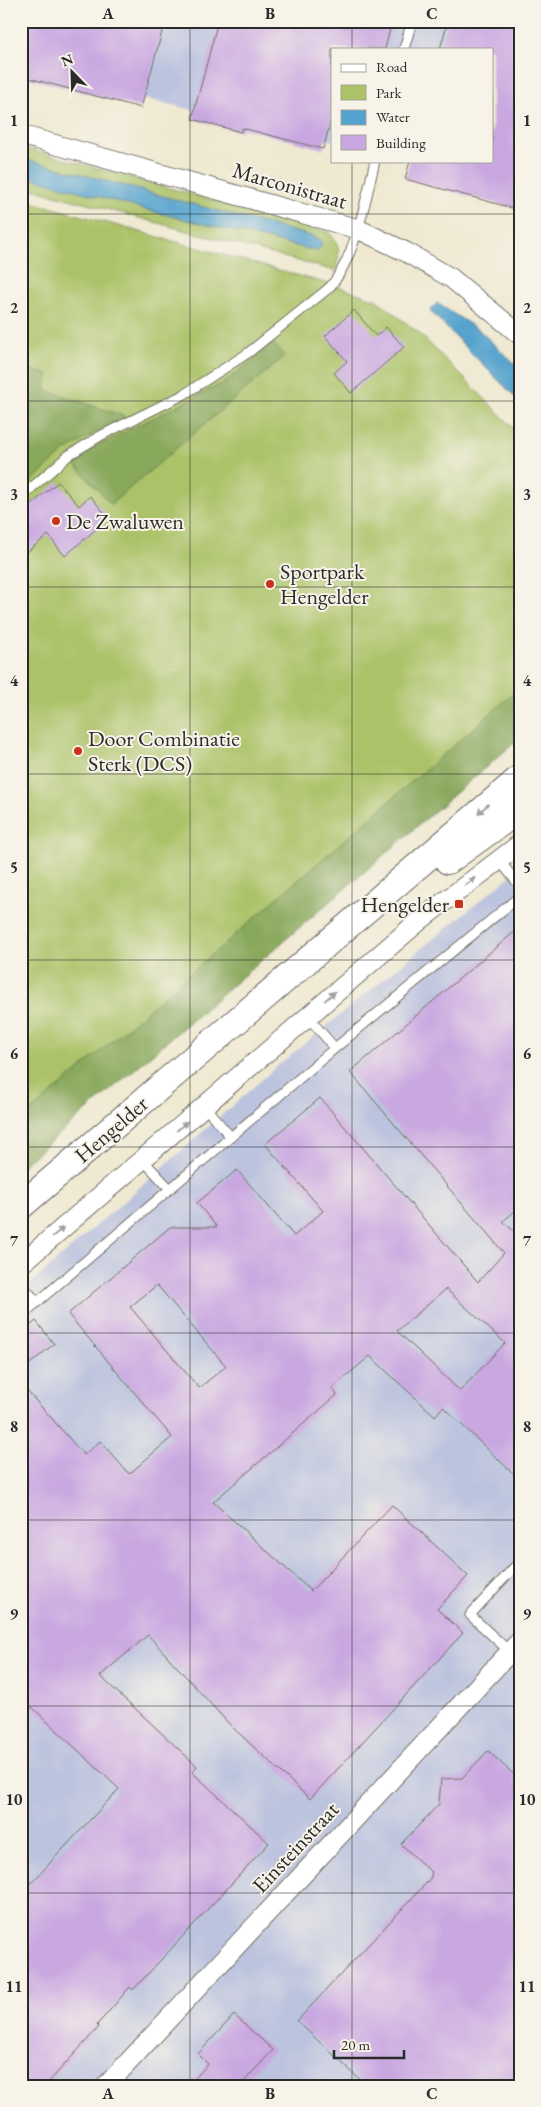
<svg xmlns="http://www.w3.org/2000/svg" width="541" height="2107" viewBox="0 0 541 2107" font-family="'EB Garamond',serif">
<rect width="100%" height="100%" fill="#f7f3e8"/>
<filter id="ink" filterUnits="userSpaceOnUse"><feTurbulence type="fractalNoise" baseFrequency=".02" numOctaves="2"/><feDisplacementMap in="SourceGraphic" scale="10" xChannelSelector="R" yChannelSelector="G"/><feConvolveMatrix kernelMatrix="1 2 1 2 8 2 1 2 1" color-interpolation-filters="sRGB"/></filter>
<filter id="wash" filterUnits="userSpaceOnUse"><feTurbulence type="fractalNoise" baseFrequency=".0096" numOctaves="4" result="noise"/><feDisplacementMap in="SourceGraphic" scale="20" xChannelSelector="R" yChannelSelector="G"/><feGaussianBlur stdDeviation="1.12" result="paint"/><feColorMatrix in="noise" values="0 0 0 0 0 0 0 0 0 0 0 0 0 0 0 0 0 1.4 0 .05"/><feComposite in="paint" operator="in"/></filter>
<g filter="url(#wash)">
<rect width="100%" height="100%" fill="#efe9d1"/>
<!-- industrial -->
<path fill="#bcc3de" d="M21,21H520L492,161V49H332V141L21,71Z
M520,868V2086H21V1292L275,1068Z"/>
<!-- green -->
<path fill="#abc267" stroke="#6b7649" d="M21,147L328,232C341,243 340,255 335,271L21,186V175L154,212L317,251L318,238L21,158Z
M21,199L336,286L377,300L419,333L509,423L520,437V732L21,1162Z"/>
<!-- forest -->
<path fill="#88a85c" stroke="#5a6a44" d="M273,343L285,356L111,504L72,461L89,450L225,382Z
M21,367L49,375L45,390L124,416L65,451L21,490V450L32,439L21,426Z
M520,688V738L21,1167V1120Z"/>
<!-- water -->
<path fill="#54a3ce" stroke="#40677c" d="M21,158L311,236L320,240L322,246L317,251L313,250L154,212L21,175Z
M437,303L479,330L520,369V402L432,313L430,310Z"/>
<g id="blocks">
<!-- building -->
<path fill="#c9a8e1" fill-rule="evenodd" d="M21,21H165L141,108L21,76Z
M218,21H392L385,49H332V117L323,149L242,128L241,132L192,119Z
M448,21H520V210L405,179L410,161H492V49H440Z
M354,310L376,336L386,327L404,347L351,393L334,373L347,361L325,336Z
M58,482L79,506L90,496L109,518L65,556L48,535L21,557V513Z
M520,927V1207L503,1221L520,1237V1480L443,1407L435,1416L370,1356L332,1388L337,1395L213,1502L311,1591L392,1505L468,1576L437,1609L463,1633L310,1799L230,1725L148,1635L100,1676L197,1766L192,1772L269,1843L133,1990L130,1987L97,2025L99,2027L45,2086H28L21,2080V1894L119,1789L32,1707L21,1719V1384L84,1455L100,1441L129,1474L172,1437L68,1314L170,1227H217L197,1203L237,1170L294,1236L323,1211L265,1144L320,1098L478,1282L504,1253L350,1072ZM157,1285L226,1366L199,1388L130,1307ZM446,1289L505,1343L460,1391L397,1331Z
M36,1321L54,1344L21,1371V1333Z
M488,1751L520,1780V2086H367L297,2021L430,1879L432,1873L401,1844L439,1804L441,1779L462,1778Z
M234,2015L273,2050L240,2086H188L208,2064L198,2054Z"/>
</g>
</g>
<g filter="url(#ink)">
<use href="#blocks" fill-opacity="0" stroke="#706e65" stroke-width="1"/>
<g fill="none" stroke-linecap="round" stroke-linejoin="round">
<!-- lane casing -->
<g stroke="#706e65" stroke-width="11">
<path id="lane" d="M404,49L412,21
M21,497L69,455L102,435L183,395L248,353L329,288C355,260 366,198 375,161
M499,860L520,886
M307,1016L335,1048
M204,1106L231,1137
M143,1160L170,1189
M21,1284L37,1302
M21,1316L335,1048L520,896
M510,1652L470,1615L520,1561"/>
</g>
<!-- street casing -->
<g stroke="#706e65" stroke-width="21">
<path id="street" d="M21,135L358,229L406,252L451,278L520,335
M21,1264L419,921L520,844
M106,2086L520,1641"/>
</g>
<!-- secondary casing -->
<g stroke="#706e65" stroke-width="28">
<path id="secondary" d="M448,861L520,809
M21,1206L520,778"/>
</g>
<!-- lane -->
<use href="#lane" stroke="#fff" stroke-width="9"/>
<!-- street -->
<use href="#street" stroke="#fff" stroke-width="19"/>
<!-- secondary -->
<use href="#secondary" stroke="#fff" stroke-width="26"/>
</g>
<!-- one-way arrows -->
<defs><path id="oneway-solid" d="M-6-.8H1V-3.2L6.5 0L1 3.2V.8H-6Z" transform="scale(1.25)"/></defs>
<g fill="#a0a0a0">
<use href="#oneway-solid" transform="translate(483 809) rotate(139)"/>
<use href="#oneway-solid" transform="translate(470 882) rotate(-37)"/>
<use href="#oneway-solid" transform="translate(330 996) rotate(-41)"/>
<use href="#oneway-solid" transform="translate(182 1126) rotate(-42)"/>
<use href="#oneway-solid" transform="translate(58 1232) rotate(-40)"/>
</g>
</g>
<!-- grid -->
<path fill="none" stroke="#2b2b2b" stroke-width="1" stroke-opacity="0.55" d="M190,21V2086M352,21V49M352,161V2086M21,214H520M21,401H520M21,587H520M21,774H520M21,960H520M21,1147H520M21,1333H520M21,1520H520M21,1706H520M21,1893H520"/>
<!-- markers -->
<g fill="#c8321e" stroke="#f7f3e8" stroke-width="2">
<circle cx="56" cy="521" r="5"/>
<circle cx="270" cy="584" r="5"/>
<circle cx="78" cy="751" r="5"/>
<rect x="454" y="899" width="10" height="10" rx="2.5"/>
</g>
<g text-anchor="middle" stroke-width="4" stroke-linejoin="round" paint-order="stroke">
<!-- street labels -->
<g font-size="22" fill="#2b2b2b" stroke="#f7f3e8">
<text transform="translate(290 185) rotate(16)" y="8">Marconistraat</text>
<text transform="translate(111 1129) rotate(-41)" y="8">Hengelder</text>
<text transform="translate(295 1847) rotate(-47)" y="8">Einsteinstraat</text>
</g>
<!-- poi labels -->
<g font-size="22" fill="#2b2b2b" stroke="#f7f3e8" text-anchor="start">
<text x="66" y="529">De Zwaluwen</text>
<text x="280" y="579">Sportpark<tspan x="280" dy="25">Hengelder</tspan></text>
<text x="88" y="746">Door Combinatie<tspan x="88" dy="25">Sterk (DCS)</tspan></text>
<text x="449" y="912" text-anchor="end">Hengelder</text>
</g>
</g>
<!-- margin -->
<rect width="541" height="2107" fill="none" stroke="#f7f3e8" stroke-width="55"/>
<!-- legend -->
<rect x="331" y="48" width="162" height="115" fill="#f7f3e8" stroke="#a5a39c"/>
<rect x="341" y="64" width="25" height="8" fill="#ffffff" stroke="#a5a39c"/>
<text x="376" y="72" font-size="15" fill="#2b2b2b">Road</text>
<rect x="341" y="85" width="25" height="15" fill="#abc267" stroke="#a5a39c"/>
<text x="376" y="98" font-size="15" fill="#2b2b2b">Park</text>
<rect x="341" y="110" width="25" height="15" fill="#54a3ce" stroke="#a5a39c"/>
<text x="376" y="122" font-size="15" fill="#2b2b2b">Water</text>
<rect x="341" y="135" width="25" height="15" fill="#c9a8e1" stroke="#a5a39c"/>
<text x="376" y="148" font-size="15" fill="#2b2b2b">Building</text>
<!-- north arrow -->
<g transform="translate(72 72) rotate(337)" stroke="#f7f3e8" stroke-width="4" paint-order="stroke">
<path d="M0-4L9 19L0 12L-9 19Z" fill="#2b2b2b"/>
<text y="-8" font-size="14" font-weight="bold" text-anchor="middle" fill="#2b2b2b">N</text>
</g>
<!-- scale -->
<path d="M334 2050v8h70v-8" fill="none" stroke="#2b2b2b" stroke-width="2.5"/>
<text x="341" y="2050" font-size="15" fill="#2b2b2b" stroke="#f7f3e8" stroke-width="4" paint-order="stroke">20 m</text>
<rect x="28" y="28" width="486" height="2052" fill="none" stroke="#2b2b2b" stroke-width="2"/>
<g font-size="16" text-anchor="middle" font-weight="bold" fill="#2b2b2b">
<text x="108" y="19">A</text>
<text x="270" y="19">B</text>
<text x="432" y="19">C</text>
<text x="14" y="126">1</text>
<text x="527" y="126">1</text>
<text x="14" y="313">2</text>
<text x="527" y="313">2</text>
<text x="14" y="500">3</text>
<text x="527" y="500">3</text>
<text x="14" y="686">4</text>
<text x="527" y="686">4</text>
<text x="14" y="873">5</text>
<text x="527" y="873">5</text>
<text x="14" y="1059">6</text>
<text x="527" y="1059">6</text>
<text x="14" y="1246">7</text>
<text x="527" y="1246">7</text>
<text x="14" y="1432">8</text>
<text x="527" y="1432">8</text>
<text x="14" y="1619">9</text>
<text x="527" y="1619">9</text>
<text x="14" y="1805">10</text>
<text x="527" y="1805">10</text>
<text x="14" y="1992">11</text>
<text x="527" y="1992">11</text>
<text x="108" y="2099">A</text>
<text x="270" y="2099">B</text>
<text x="432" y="2099">C</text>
</g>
</svg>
